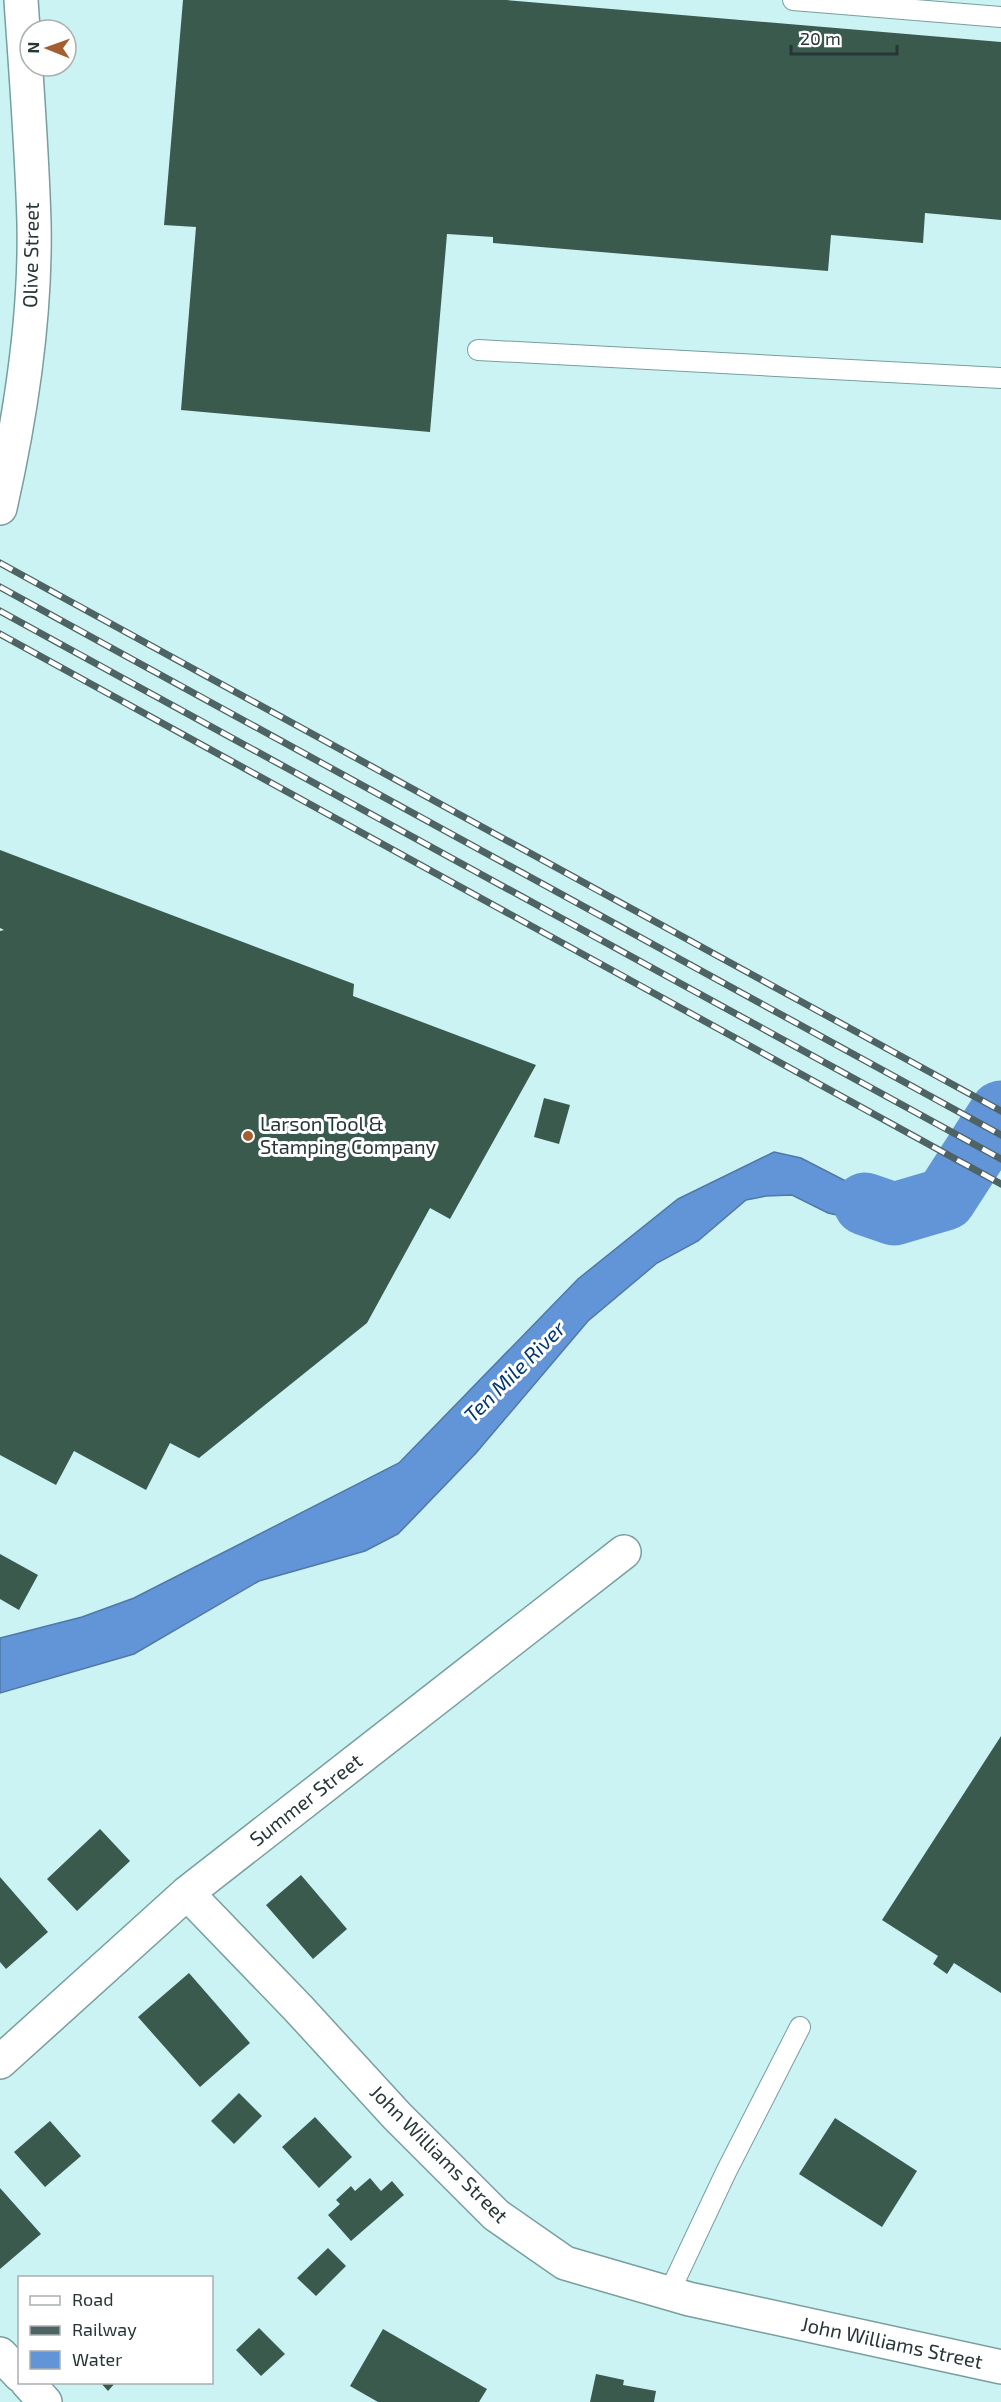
<svg xmlns="http://www.w3.org/2000/svg" width="1001" height="2402" viewBox="0 0 1001 2402" font-family="'Exo 2',sans-serif">
<rect width="100%" height="100%" fill="#cbf3f4"/>
<!-- water -->
<path fill="#6295d7" stroke="#5078a7" stroke-width="1.5" d="M774,1152L801,1158L894,1206L914,1204L919,1180L959,1202L940,1221L907,1236L887,1235L859,1220L828,1213L792,1195L766,1196L746,1200L698,1241L657,1263L588,1321L476,1453L398,1534L365,1551L259,1581L134,1654L0,1693V1638L82,1617L134,1598L399,1463L578,1279L678,1199Z"/>
<g fill="none" stroke-linecap="round" stroke-linejoin="round">
<!-- river -->
<path stroke="#6295d7" stroke-width="63" d="M865,1204L894,1214L945,1199L1001,1112"/>
</g>
<!-- building -->
<path fill="#3b5a4e" d="M183,0H506L1001,42V220L925,213L923,243L831,235L828,271L493,243V237L447,234L430,432L181,410L196,227L164,225Z
M0,850L354,984L353,996L536,1065L450,1219L430,1208L367,1323L199,1458L170,1443L146,1490L74,1451L56,1485L0,1455V931L4,930L0,928Z
M544,1098L570,1105L559,1144L534,1137Z
M0,1554L38,1575L19,1610L0,1599Z
M1001,1736V1993L954,1963L947,1974L933,1964L938,1956L882,1920Z
M100,1829L130,1861L77,1911L47,1879Z
M301,1875L347,1929L313,1959L266,1905Z
M0,1877L48,1932L6,1969L0,1962Z
M189,1973L250,2043L200,2087L138,2017Z
M239,2093L262,2116L234,2144L211,2121Z
M315,2117L352,2157L319,2188L282,2147Z
M835,2118L917,2171L882,2227L799,2174Z
M50,2121L81,2156L45,2187L14,2152Z
M370,2178L381,2191L392,2181L404,2195L351,2241L328,2215L340,2204L336,2200L351,2186L355,2191Z
M0,2188L41,2234L0,2269Z
M328,2248L346,2266L316,2296L297,2278Z
M259,2328L285,2354L261,2376L236,2350Z
M383,2329L487,2389L479,2402H378L350,2386Z
M596,2374L624,2380L623,2385L656,2391L654,2402H590Z
M100,2382H116L108,2391Z"/>
<g fill="none" stroke-linecap="round" stroke-linejoin="round">
<!-- service casing -->
<g stroke="#789e9f" stroke-width="22">
<path id="service" d="M793,0L1001,17
M478,350L1001,378
M669,2293L726,2172L800,2027"/>
</g>
<!-- minor casing -->
<g stroke="#789e9f" stroke-width="36">
<path id="minor" d="M187,1893L298,2008L397,2116L496,2215L565,2263L689,2299L1001,2367
M0,2062L187,1893L624,1552
M0,2354L20,2375
M27,2382L45,2402"/>
</g>
<!-- secondary casing -->
<g stroke="#789e9f" stroke-width="36">
<path id="secondary" d="M0,508C21,415 36,319 34,223C32,149 26,74 21,0"/>
</g>
<!-- service -->
<use href="#service" stroke="#fff" stroke-width="20"/>
<!-- minor -->
<use href="#minor" stroke="#fff" stroke-width="33"/>
<!-- secondary -->
<use href="#secondary" stroke="#fff" stroke-width="33"/>
<!-- rail casing -->
<g stroke="#4e6364" stroke-width="7">
<path id="rail" d="M0,563L1001,1111
M0,587L1001,1135
M0,611L1001,1159
M0,634L1001,1184"/>
</g>
<!-- rail -->
<use href="#rail" stroke="#fff" stroke-width="4.5" stroke-dasharray="14" stroke-linecap="butt"/>
</g>
<!-- markers -->
<circle fill="#a35f30" stroke="#fff" stroke-width="2" cx="248" cy="1136" r="6"/>
<g text-anchor="middle" stroke-width="6" stroke-linejoin="round" paint-order="stroke">
<!-- street labels -->
<g font-size="20" fill="#273637" stroke="#fff">
<text transform="translate(31 255) rotate(-89)" y="7">Olive Street</text>
<text transform="translate(306 1800) rotate(-38)" y="7">Summer Street</text>
<text transform="translate(439 2154) rotate(45)" y="7">John Williams Street</text>
<text transform="translate(892 2343) rotate(12)" y="7">John Williams Street</text>
</g>
<!-- poi labels -->
<g font-size="20" fill="#273637" stroke="#fff" text-anchor="start">
<text x="260" y="1131">Larson Tool &amp;<tspan x="260" dy="23">Stamping Company</tspan></text>
</g>
<!-- water labels -->
<g font-size="21" font-style="italic" fill="#003873" stroke="#fff">
<text transform="translate(515 1372) rotate(-45)" y="7">Ten Mile River</text>
</g>
</g>
<!-- legend -->
<rect x="18" y="2276" width="195" height="108" fill="#ffffff" stroke="#a9afaf" stroke-width="1.5"/>
<rect x="30" y="2296" width="30" height="9" fill="#ffffff" stroke="#a9afaf" stroke-width="1.5"/>
<text x="72" y="2306" font-size="18" fill="#273637">Road</text>
<rect x="30" y="2326" width="30" height="9" fill="#4e6364" stroke="#a9afaf" stroke-width="1.5"/>
<text x="72" y="2336" font-size="18" fill="#273637">Railway</text>
<rect x="30" y="2351" width="30" height="18" fill="#6295d7" stroke="#a9afaf" stroke-width="1.5"/>
<text x="72" y="2366" font-size="18" fill="#273637">Water</text>
<!-- north arrow -->
<g transform="translate(48 48) rotate(271)"><circle r="28" fill="#ffffff" stroke="#a9afaf" stroke-width="1.5"/>
<path d="M0-4.5L10 22L0 15L-10 22Z" fill="#a35f30"/>
<text y="-9" font-size="16" font-weight="bold" text-anchor="middle" fill="#273637">N</text>
</g>
<!-- scale -->
<path d="M791 45v9h106v-9" fill="none" stroke="#273637" stroke-width="3"/>
<text x="800" y="45" font-size="18" fill="#273637" stroke="#ffffff" stroke-width="4.5" paint-order="stroke">20 m</text>
</svg>
